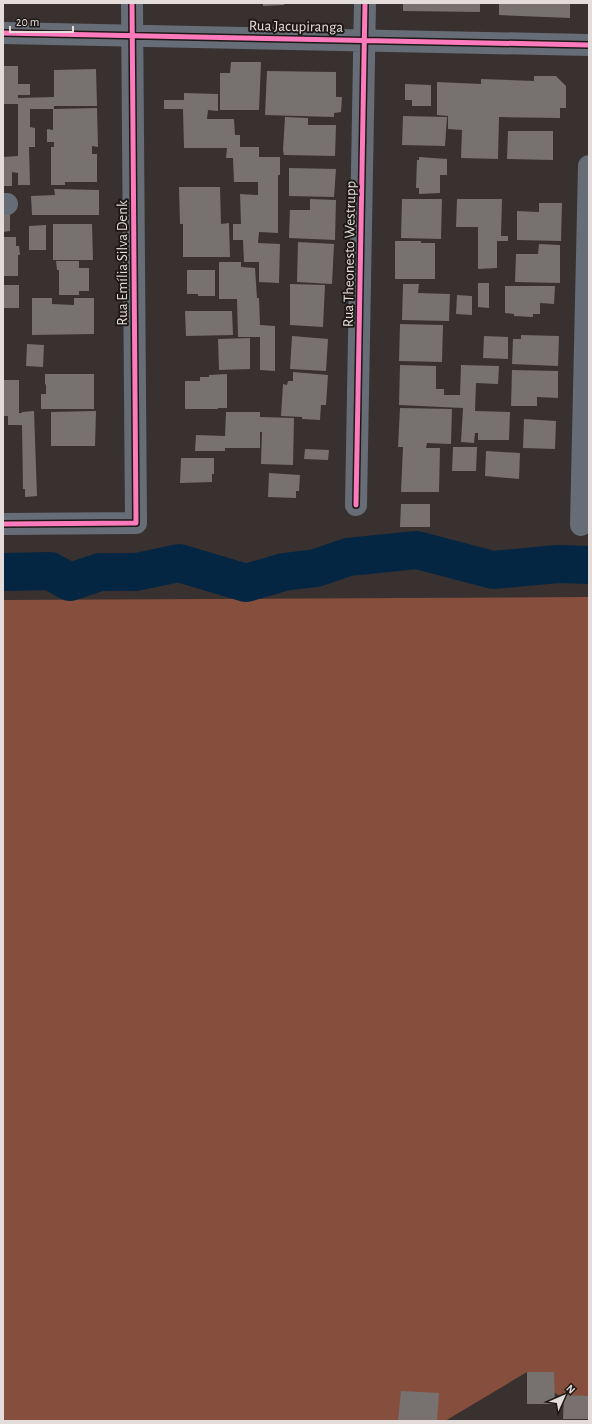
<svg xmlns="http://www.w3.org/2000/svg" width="592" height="1424" viewBox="0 0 592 1424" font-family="'Alegreya Sans',sans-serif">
<rect width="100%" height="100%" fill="#383130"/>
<!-- forest -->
<path fill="#864e3d" d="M589,597V1418L527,1372L445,1421H3V600Z"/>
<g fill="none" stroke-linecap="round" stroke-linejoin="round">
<!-- river -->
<path stroke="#052643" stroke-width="38" d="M3,572L50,571L70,582L100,572H136L179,563L246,583L284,572L316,568L348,557L417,550L493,570L558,564L589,565"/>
</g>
<!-- building -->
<path fill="#777170" d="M263,3H284V5L263,6Z
M403,3H480V12L403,11Z
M499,3H570V18L499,15Z
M231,62H261L259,110H220V73H230Z
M3,66H18V84H30V95H18V98L54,97V70L96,69L97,106H54V109L97,108L98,147L92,146V154H97V182H65V185H51V147H54V142H47V129L53,130V109H30V127L35,128V147H29L30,185H18V173L12,172V186H3V157L18,156V104H3Z
M267,71L336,72V97H342L341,112L334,113V117L265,115Z
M534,76H556L566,86V108H560V118L499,117L498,159L461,158L462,130L448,129V116L437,115V82L481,84V79L534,81Z
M405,84L431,85V106H412V100H405Z
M184,93L218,94V111L208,110L207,119H234L235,135H240V147H259V157H280V175H278V233L259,232L258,243L280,244L279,283L259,282V262H244L243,240H233V224H241L240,194L258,195V182H234L233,158H226L227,148H184L183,109H164V100H184Z
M403,116L447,117L445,146L402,145Z
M285,117L308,118V125H336L335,156L284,155L283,150Z
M508,131H553V160L507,159Z
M419,157L447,159V175H440V193L419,194V188H416L417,160H419Z
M289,168L336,169L334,197L289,196Z
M179,187H220L221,224L229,223L230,257H183V224H180Z
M54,189L99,190V215H32L31,196L55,195Z
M310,199L336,200L335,240L289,238L290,210H310Z
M402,199H442L441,239L401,238Z
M457,199H502L501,236H508V241H497V268L478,269V227H456Z
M539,203H562L561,241L517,240V211L539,212Z
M3,213H10V231L3,232Z
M53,224H92L93,260H53Z
M46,225V250H29V226Z
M3,237H16V246H19L20,255H18V276H3Z
M395,241H421V243H435V279H395Z
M298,242L334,244L332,284L297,282Z
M539,244L560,245V283L515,282L516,254H538Z
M56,261H79V268H89V291H79V295H59V270H57Z
M219,262H241V267L255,268L257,298H259L260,325L275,326V371L260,370V337H238L237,299H219Z
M187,270H215V296H198V294H187Z
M478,283H489V308L478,307Z
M290,284L325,285L323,327L290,325Z
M403,284H419L418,293L450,294L449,321L402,320Z
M3,285H19V308H3Z
M505,286H555L554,304L540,303V314H533V317L514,316V314L505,313Z
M457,295L472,296V315L456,314Z
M32,298H52V304L74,305V298H94V334L32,335Z
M185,311H232L233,335L186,336Z
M400,324L443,325L442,362L399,361Z
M521,335L559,336L558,366L512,364L513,339H521Z
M292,336L328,339L326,371L290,369Z
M484,336L508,337V359L483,358Z
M250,338V369L219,370L218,339Z
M27,344L44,345L43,367L26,366Z
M400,365L436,366V389H444V395H460L461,365L499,366L498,384L476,383L475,411L510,412L509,440H478V433H475L474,443L461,442L463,408L399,405Z
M512,370L558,371V398L537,397V406H511Z
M293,372L328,375L326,405H321L320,420L302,419V417L281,416L283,384L287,385L288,381H293Z
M45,374H94V409H41V394H46V384L45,385Z
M227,374V408H218V409H185V381H200V377H209V375Z
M3,380H19V413H22V412L34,411L37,496L25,497V489H23L22,425H8V416H3Z
M400,408L452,409L451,444L427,443L426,448H440L439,492H401L403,447H398Z
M96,411L95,446H51V412Z
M226,412H260V417L294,418L293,465L261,464L262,432H260V448H225V451H195L196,435L225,436Z
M524,419L556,421L555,449L523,448Z
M453,447H477L476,471H452Z
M305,449L329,450L328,460L304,459Z
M486,451L520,453L519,479L485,476Z
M181,458H214V474H212V482L180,483Z
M269,473L300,475L299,491H296V498L268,497Z
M401,504H430V527H400Z
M527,1372H554L555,1404H527Z
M401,1391L439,1393L437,1421H398Z
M564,1395L589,1396V1419H563Z"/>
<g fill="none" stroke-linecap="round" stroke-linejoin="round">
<!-- minor -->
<path stroke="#666d76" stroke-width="22" d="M3,33L589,45
M3,204H7
M356,505L365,3
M3,524L136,523L132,3
M581,525L589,166"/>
<!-- cycleway casing -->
<g stroke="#1e1917" stroke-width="8">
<path id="cycleway" d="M3,33L589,45
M356,505L365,3
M3,524L136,523L132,3"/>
</g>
<!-- cycleway -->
<use href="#cycleway" stroke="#fd7abc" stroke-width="5"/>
</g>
<g text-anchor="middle" stroke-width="4" stroke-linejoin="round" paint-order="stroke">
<!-- street labels -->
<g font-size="15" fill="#e3dcda" stroke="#1e1917">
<text transform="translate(296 26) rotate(1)" y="5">Rua Jacupiranga</text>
<text transform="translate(349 254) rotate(-89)" y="5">Rua Theonesto Westrupp</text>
<text transform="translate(122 263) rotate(-90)" y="5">Rua Emília Silva Denk</text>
</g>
</g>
<!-- border -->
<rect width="592" height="1424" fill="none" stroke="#e3dcda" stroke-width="8"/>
<!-- north arrow -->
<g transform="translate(564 1396) rotate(45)" stroke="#1e1917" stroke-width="3" paint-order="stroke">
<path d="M0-3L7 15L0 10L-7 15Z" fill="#e3dcda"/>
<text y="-6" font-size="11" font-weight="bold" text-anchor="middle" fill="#e3dcda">N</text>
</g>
<!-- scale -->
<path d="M10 26v6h63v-6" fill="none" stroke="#e3dcda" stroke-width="2"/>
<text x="16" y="26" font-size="12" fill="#e3dcda" stroke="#1e1917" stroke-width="3" paint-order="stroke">20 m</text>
</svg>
